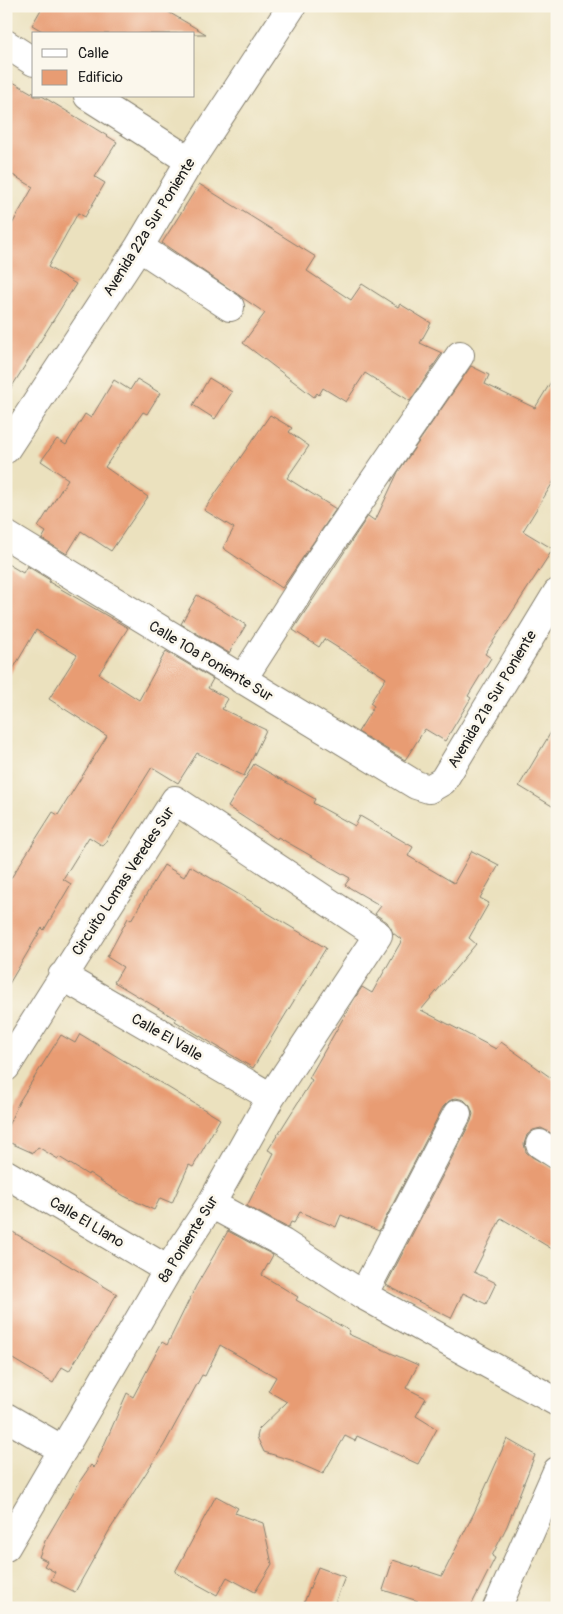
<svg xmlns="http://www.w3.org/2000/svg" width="563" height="1614" viewBox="0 0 563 1614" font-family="Pangolin,sans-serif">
<rect width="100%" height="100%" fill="#fbf7ec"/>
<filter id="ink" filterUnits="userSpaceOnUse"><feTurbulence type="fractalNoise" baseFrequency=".02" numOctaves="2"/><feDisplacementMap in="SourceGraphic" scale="10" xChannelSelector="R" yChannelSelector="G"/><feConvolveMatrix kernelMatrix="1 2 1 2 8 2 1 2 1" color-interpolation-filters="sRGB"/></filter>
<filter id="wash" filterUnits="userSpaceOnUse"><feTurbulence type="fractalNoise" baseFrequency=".0096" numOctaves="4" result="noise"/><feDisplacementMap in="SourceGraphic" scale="20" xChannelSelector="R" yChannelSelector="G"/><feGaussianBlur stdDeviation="1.12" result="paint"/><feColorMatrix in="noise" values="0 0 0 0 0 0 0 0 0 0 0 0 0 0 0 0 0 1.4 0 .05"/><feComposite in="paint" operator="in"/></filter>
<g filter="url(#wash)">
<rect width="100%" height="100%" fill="#ebe1be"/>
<g id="blocks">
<!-- building -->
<path fill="#e89c73" d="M43,6H158L206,34H47L32,25Z
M6,78L32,93L33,91L34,96H42L117,142L95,177L105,183L85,217L78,213L48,267L76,284L6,396V235L33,187L6,171Z
M199,184L316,257L307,271L351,300L362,284L398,307L400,304L431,323L420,343L442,353L410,401L365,373L346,402L323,388L319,395L317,393L314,397L243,343L265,313L162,243Z
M471,366L489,375L485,384L535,408L557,372V476L523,531L553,549L485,654L491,658L468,696L471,698L445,741L425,729L405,760L358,732L374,706L370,703L386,678L324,639L319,647L293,630L368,516L375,521L398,472Z
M209,378L232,392L215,419L193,405Z
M137,379L160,393L147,414L143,412L105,467L148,497L111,551L81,531L67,554L42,539L46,532L38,527L68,479L41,461L57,439L66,445L85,414L91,418L114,380L130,390Z
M270,415L292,428L289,432L309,446L287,478L336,509L282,588L223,548L234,528L204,510Z
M6,563L23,573L27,566L50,580L49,582L128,628L99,674L139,700L166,651L213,679L208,688L228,699L222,709L266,730L244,776L197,753L178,783L152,767L103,846L89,837L63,879L71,884L44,930L42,928L6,989V886L53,812L58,815L107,736L49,699L77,655L36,630L6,681Z
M197,595L246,625L229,653L181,624Z
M557,722V809L519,786Z
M254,764L315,799L313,803L355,826L360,816L413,847L408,856L454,883L472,851L499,865L480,898L489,903L469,938L476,944L421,1010L496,1049L501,1042L557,1082V1136L541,1128L533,1130L527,1135L524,1144L526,1152L532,1157L557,1171V1252L501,1218L474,1272L496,1283L486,1304L463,1293L451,1318L386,1285L471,1121L473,1114L470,1106L464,1100L456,1098L449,1101L443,1107L379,1231L341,1215L336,1227L300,1212L294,1223L291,1222L288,1228L247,1206L274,1153L268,1150L312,1080L309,1078L353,1001L362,987L372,993L402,940L393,933L387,922L375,914L381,906L345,885L350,878L278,837L277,839L228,807Z
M164,865L184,877L190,866L262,908L261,909L326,948L253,1068L175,1021L176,1019L114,982L123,967L107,957L128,918L131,920Z
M80,1034L220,1119L193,1167L189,1165L172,1203L160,1198L154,1210L124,1196L89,1173L88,1175L59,1157L58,1159L38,1147L33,1153L6,1141V1130L19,1102L61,1035L75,1043Z
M6,1228L117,1294L69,1371L62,1367L53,1383L6,1355Z
M228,1231L273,1255L262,1275L298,1297L296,1300L350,1331L348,1334L418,1365L406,1388L426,1398L416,1416L437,1429L418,1464L357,1436L355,1441L345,1436L323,1474L291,1460L264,1452L257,1437L259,1429L287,1402L268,1391L276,1377L220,1345L205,1376L202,1375L164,1445L109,1531L75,1592L51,1580L55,1572L44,1566L47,1561L39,1557L45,1541L80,1481L91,1465L94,1468L127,1393L133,1397L162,1342L167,1345L196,1286Z
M507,1439L535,1455L507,1526L492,1556L495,1558L470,1608H415L418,1601L383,1590L393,1560L442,1576L474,1513Z
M216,1496L238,1508L235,1513L263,1523L272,1564L255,1592L227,1577L217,1595L175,1572Z
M318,1567L345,1577L333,1608H302Z"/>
</g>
</g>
<g filter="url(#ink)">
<use href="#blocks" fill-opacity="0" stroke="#847e6d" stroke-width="1"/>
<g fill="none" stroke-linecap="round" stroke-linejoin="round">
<!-- minor casing -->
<g stroke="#847e6d" stroke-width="30">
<path id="minor" d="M6,44L34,62
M88,96L190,161
M139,247L230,307
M6,449L139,247L190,161L292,6
M6,535L416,785L429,789L443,781L557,593
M242,680L316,565L460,355
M62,976L271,1097
M6,1067L175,800L378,935L271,1097L211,1204L168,1270L6,1547
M540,1144L557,1155
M6,1174L168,1270
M211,1204L283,1243L363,1295L557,1402
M363,1295L457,1114
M6,1417L63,1450
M497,1608L557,1471"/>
</g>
<!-- minor -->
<use href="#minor" stroke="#fff" stroke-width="28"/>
</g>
</g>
<g text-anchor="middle" stroke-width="5" stroke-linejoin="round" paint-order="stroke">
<!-- street labels -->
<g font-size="15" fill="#1c1c1c" stroke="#fbf7ec">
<text transform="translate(149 227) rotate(-58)" y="5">Avenida 22a Sur Poniente</text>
<text transform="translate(211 661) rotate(31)" y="5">Calle 10a Poniente Sur</text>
<text transform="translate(492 699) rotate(-59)" y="5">Avenida 21a Sur Poniente</text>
<text transform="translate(123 881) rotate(-57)" y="5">Circuito Lomas Veredes Sur</text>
<text transform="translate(167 1037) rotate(30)" y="5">Calle El Valle</text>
<text transform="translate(87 1222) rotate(31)" y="5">Calle El Llano</text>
<text transform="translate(188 1239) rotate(-58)" y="5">8a Poniente Sur</text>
</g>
</g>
<!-- margin -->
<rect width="563" height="1614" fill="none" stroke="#fbf7ec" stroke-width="25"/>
<!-- legend -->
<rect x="32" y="32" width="162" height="65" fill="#fbf7ec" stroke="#a29f99"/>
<rect x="42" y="49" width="25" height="8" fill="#ffffff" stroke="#a29f99"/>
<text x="78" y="58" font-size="15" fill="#1c1c1c">Calle</text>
<rect x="42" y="70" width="25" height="15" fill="#e89c73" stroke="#a29f99"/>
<text x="78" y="82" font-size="15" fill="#1c1c1c">Edificio</text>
</svg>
